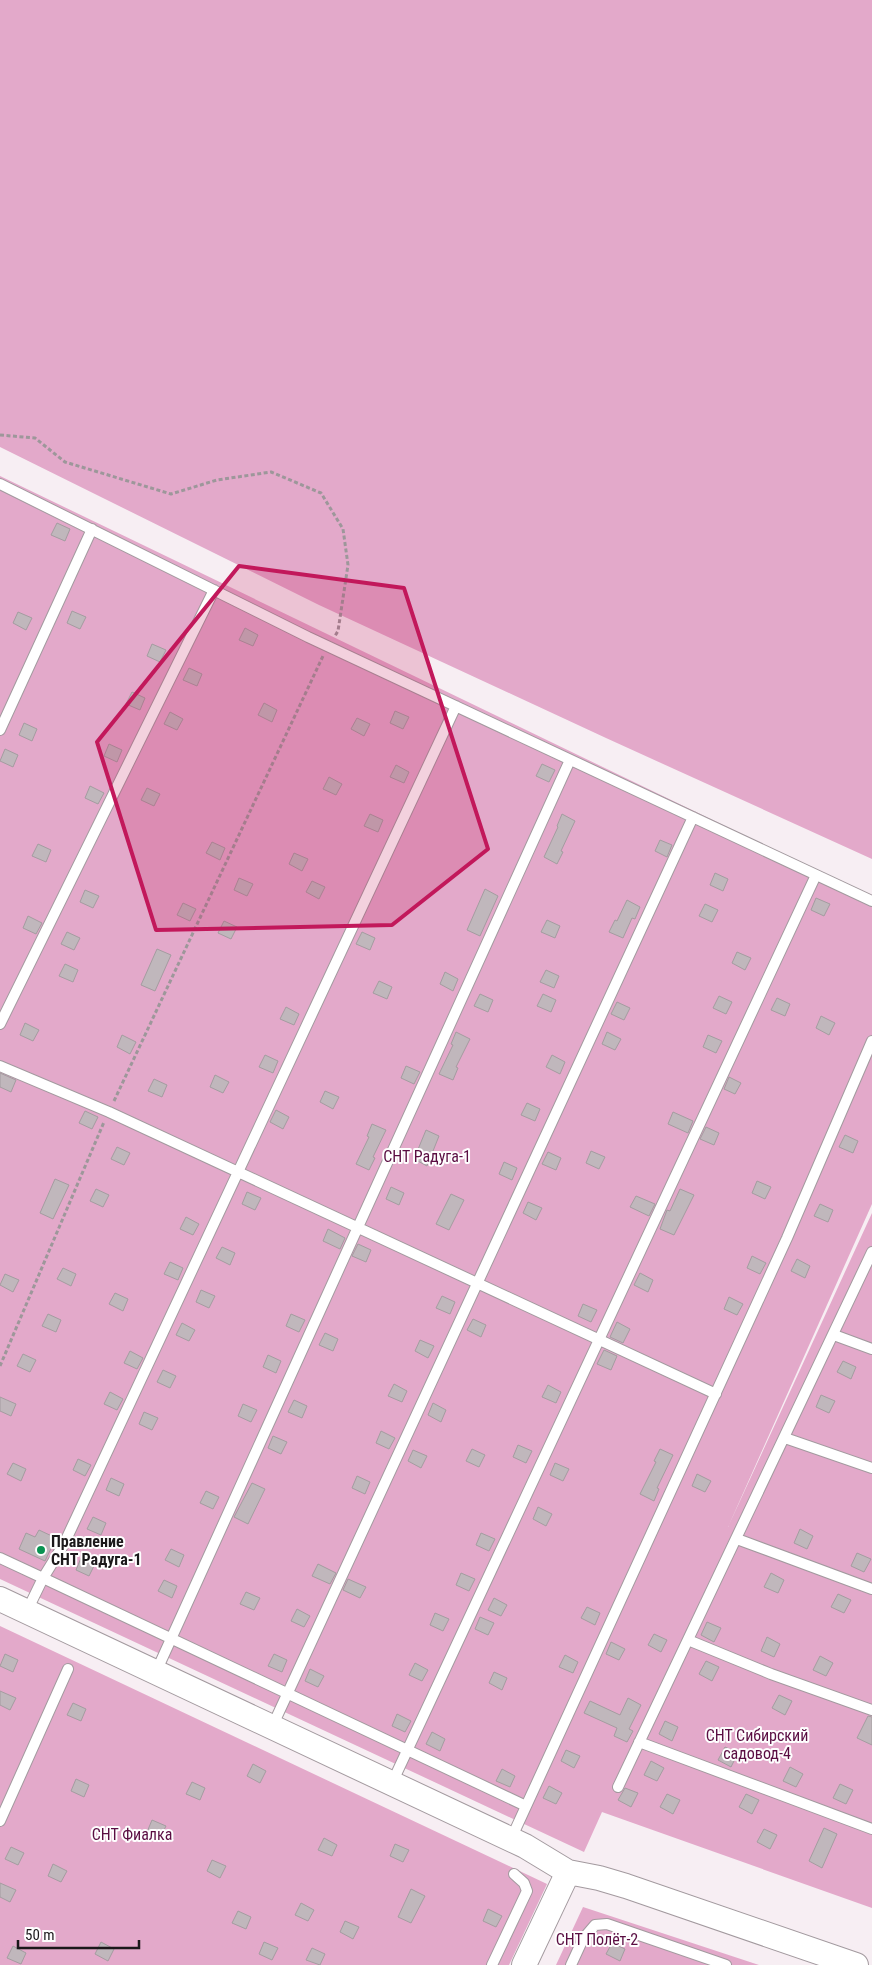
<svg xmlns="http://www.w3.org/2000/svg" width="872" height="1965" viewBox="0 0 872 1965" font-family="'Roboto Condensed',sans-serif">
<rect width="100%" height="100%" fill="#f7eef3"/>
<!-- green -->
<path fill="#e3a9ca" d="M0,0H872V859L606,738L319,605L0,447Z
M0,476L872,897V1204L728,1527L872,1213V1908L602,1812L584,1852L0,1579Z
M0,1626L547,1884L509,1965H0Z
M583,1907L759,1965H556Z"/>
<!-- building -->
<path fill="#c0b7bc" stroke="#a49ca0" d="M57,523L70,529L65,541L51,535Z
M72,611L86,617L80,629L67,623Z
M18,612L32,618L26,630L13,623Z
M245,628L258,635L253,646L239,640Z
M152,644L166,650L160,662L147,656Z
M189,668L202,674L197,686L183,680Z
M132,692L145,698L140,710L126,704Z
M264,703L277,710L272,722L258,715Z
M395,711L409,717L403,729L390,723Z
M170,712L183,719L177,730L164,724Z
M357,718L370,724L364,736L351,729Z
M24,723L37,729L32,741L19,735Z
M109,744L122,750L117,762L104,756Z
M5,749L18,755L13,767L0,761Z
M542,764L555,770L549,782L536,776Z
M396,765L409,772L404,783L390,777Z
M329,777L342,784L336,795L323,789Z
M90,786L104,793L98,804L85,798Z
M147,788L160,794L154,806L141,800Z
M370,814L383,820L378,832L364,826Z
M562,814L575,821L561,851L563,852L557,864L544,857L558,827L557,826Z
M660,840L672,845L667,857L655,851Z
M212,842L225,848L220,860L206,853Z
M38,844L51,850L46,862L32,856Z
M294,853L308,859L302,871L289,864Z
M715,873L728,879L723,891L710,885Z
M239,878L253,884L247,896L234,890Z
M312,881L325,887L319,899L306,892Z
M485,889L498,896L480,936L467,930Z
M85,890L99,896L93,908L80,902Z
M816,898L830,904L824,916L811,910Z
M627,900L640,907L635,919L632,918L623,938L609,932L615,920L617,921Z
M183,903L196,909L190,921L177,915Z
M705,904L718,910L712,922L699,916Z
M28,916L42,923L36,934L23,928Z
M547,920L560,926L555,938L541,932Z
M224,921L237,927L231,939L218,933Z
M67,932L80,938L74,950L61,944Z
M362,932L375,938L370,950L356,944Z
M157,949L171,955L155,991L141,985Z
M737,952L751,958L745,970L732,963Z
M65,964L78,970L73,982L59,976Z
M546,970L559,976L554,988L540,982Z
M445,972L458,979L453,991L440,984Z
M379,981L392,987L387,999L373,993Z
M480,994L493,1000L488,1012L474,1006Z
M543,994L556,1000L551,1012L537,1006Z
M719,996L732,1002L726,1014L713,1008Z
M777,998L790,1004L785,1016L771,1010Z
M617,1002L630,1008L624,1020L611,1014Z
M286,1007L299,1014L294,1025L280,1019Z
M821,1016L835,1023L829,1035L816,1028Z
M25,1023L39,1030L33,1041L20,1035Z
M456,1032L470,1039L456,1067L458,1068L453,1080L439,1074L453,1045L451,1044Z
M607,1032L621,1039L615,1050L602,1044Z
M122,1035L136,1042L130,1054L117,1047Z
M708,1035L722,1041L716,1053L703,1047Z
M265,1055L278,1061L273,1073L259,1067Z
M552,1055L565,1062L560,1074L546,1067Z
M406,1066L420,1072L414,1084L401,1078Z
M0,1073L16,1080L11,1092L0,1087Z
M215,1075L229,1082L223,1093L210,1087Z
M729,1077L741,1083L735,1094L724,1089Z
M154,1079L167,1085L162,1097L148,1091Z
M325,1091L339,1097L333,1109L320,1102Z
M527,1103L540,1109L535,1121L521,1115Z
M276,1110L289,1117L283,1129L270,1122Z
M85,1111L98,1117L92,1129L79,1123Z
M673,1112L693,1121L688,1133L668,1124Z
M372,1124L386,1130L373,1157L375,1158L369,1170L356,1164L369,1137L367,1136Z
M706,1127L719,1133L714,1145L700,1139Z
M426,1130L439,1136L427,1166L414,1159Z
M845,1135L858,1141L853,1153L839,1147Z
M117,1147L130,1153L124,1165L111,1159Z
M591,1151L605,1157L599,1169L586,1163Z
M548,1152L561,1158L556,1170L542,1164Z
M504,1162L517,1168L512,1180L499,1174Z
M55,1179L69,1185L53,1219L40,1213Z
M757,1181L771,1187L765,1199L752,1193Z
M391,1187L404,1193L399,1205L386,1199Z
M96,1189L109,1195L103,1207L90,1201Z
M680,1189L694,1195L674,1235L660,1229L667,1210L670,1211Z
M247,1192L261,1198L255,1210L242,1204Z
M451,1194L464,1200L449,1230L436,1224Z
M636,1196L655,1204L649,1216L630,1207Z
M528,1202L542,1208L536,1220L523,1213Z
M820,1204L833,1210L828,1222L814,1216Z
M186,1217L199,1224L193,1235L180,1229Z
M328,1229L345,1238L340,1249L323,1241Z
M358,1244L371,1250L366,1262L352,1256Z
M222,1247L235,1253L230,1265L216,1258Z
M752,1256L766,1263L760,1274L747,1268Z
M797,1259L810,1266L805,1278L791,1271Z
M170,1262L183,1268L178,1280L164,1274Z
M63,1268L76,1274L71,1286L57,1279Z
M640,1273L653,1280L648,1292L634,1285Z
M5,1274L19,1280L13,1292L0,1285Z
M201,1290L215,1296L209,1308L196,1302Z
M115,1293L128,1299L123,1311L109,1304Z
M442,1296L455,1302L450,1314L436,1308Z
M729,1297L743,1304L737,1315L724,1309Z
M583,1304L597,1310L591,1322L578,1316Z
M48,1314L61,1320L56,1332L42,1326Z
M291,1314L305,1320L299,1332L286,1326Z
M473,1319L486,1325L481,1337L467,1330Z
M617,1322L630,1329L623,1343L610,1337Z
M182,1323L195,1330L189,1341L176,1335Z
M325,1333L338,1339L333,1351L319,1345Z
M420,1340L434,1346L428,1358L415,1351Z
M604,1350L617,1356L611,1370L597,1364Z
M130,1351L143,1358L137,1369L124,1363Z
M23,1354L36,1360L30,1372L17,1366Z
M268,1355L281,1361L276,1373L263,1367Z
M843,1361L856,1367L851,1379L837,1372Z
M163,1370L176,1376L170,1388L157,1382Z
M394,1384L407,1391L402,1402L388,1396Z
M548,1385L561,1392L556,1403L542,1397Z
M110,1392L123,1399L117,1410L104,1404Z
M821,1395L835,1401L829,1413L816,1407Z
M0,1397L16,1404L11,1416L0,1411Z
M294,1400L307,1406L302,1418L288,1412Z
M433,1403L446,1410L441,1422L428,1415Z
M243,1404L257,1410L251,1422L238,1416Z
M144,1412L158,1418L152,1430L139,1424Z
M381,1431L395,1438L389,1449L376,1443Z
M273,1436L287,1442L281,1454L268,1448Z
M518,1445L532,1451L526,1463L513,1457Z
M472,1449L485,1455L479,1467L466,1461Z
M660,1449L673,1455L657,1488L659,1489L654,1501L640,1494L656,1462L654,1461Z
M413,1450L427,1456L421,1468L408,1461Z
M78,1459L91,1465L85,1476L73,1470Z
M13,1463L26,1469L21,1481L7,1474Z
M555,1463L569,1469L563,1481L550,1475Z
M697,1474L711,1481L705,1492L692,1486Z
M357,1476L370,1482L365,1494L352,1488Z
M111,1478L124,1484L119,1496L106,1490Z
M252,1483L265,1489L248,1524L234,1517Z
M206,1491L219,1497L213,1509L200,1503Z
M538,1507L552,1514L546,1526L533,1519Z
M93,1517L106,1523L101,1535L87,1529Z
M800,1529L813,1536L807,1549L794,1543Z
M39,1530L56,1538L45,1561L19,1549L26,1533L35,1537Z
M481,1533L495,1539L489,1551L476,1545Z
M171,1549L184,1555L179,1567L165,1560Z
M857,1553L871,1559L864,1572L851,1566Z
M81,1558L95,1564L89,1576L76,1570Z
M318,1564L336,1573L330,1584L312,1576Z
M461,1573L475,1579L469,1591L456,1585Z
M771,1573L784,1580L778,1593L764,1587Z
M348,1579L366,1587L360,1598L343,1590Z
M164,1580L177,1586L172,1598L158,1591Z
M246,1592L260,1598L254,1610L240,1604Z
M838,1594L851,1600L844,1613L831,1607Z
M494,1598L507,1605L501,1616L488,1610Z
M587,1607L600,1613L595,1625L581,1618Z
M297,1609L310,1616L304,1627L291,1621Z
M435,1613L449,1619L443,1631L430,1625Z
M480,1617L494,1623L488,1635L475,1629Z
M707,1622L721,1628L714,1642L701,1635Z
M654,1634L667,1640L661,1652L648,1645Z
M767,1637L780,1644L774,1657L761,1651Z
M611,1642L625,1649L619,1660L606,1654Z
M5,1654L18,1660L13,1672L0,1666Z
M274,1654L287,1660L282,1672L268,1666Z
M565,1655L578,1662L573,1673L559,1667Z
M820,1656L833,1663L826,1676L813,1670Z
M706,1661L719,1667L712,1681L699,1674Z
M415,1663L428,1670L422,1681L409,1675Z
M310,1669L324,1676L318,1687L305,1681Z
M494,1672L507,1678L502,1690L489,1683Z
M0,1691L16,1698L10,1710L0,1705Z
M779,1695L792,1701L785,1715L772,1708Z
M628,1698L641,1705L629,1729L633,1731L627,1742L614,1736L617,1728L584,1713L590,1701L620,1715Z
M73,1703L86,1709L81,1721L67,1715Z
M397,1714L411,1721L405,1732L392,1726Z
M868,1716L872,1717V1745L857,1738Z
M665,1721L678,1727L672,1741L659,1734Z
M432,1732L445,1739L440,1751L426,1744Z
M725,1747L738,1753L731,1767L718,1760Z
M566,1750L580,1756L574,1768L561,1761Z
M651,1761L664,1768L657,1781L644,1775Z
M253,1764L266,1771L260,1783L247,1776Z
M790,1767L803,1774L796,1787L783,1781Z
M502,1769L515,1776L510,1787L496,1781Z
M76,1779L89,1785L84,1797L71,1791Z
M192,1782L205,1788L200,1800L186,1794Z
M840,1784L853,1790L846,1804L833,1798Z
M549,1786L562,1793L556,1804L543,1798Z
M625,1788L638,1793L631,1807L618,1800Z
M667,1794L680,1800L673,1814L660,1807Z
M746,1794L759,1800L752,1814L739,1807Z
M152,1820L166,1826L160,1838L147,1832Z
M824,1828L837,1834L822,1868L809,1861Z
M764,1829L777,1835L770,1849L757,1842Z
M324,1838L337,1845L332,1856L318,1850Z
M395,1844L409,1850L403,1862L390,1856Z
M11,1847L24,1853L18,1865L5,1859Z
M212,1860L226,1866L220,1878L207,1871Z
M53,1864L67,1871L61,1882L48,1876Z
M0,1883L16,1890L10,1902L0,1897Z
M411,1889L425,1896L411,1923L398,1917Z
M301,1903L314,1910L308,1921L295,1915Z
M488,1909L502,1916L496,1927L483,1921Z
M238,1911L251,1917L246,1929L232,1923Z
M345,1921L359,1927L353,1939L340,1932Z
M101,1942L114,1949L108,1961L95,1954Z
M264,1942L278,1948L272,1960L259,1954Z
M612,1943L625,1949L620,1961L606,1954Z
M13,1946L26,1953L21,1964L7,1958Z
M312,1948L325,1954L320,1965L306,1960Z"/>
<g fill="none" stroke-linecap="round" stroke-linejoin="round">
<!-- service casing -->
<g stroke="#a39a9f" stroke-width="12">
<path id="service" d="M0,484L308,637L872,901
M456,706L64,1544L43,1578L526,1806
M0,730L92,529
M0,1024L214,590
M0,1066L109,1112L716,1394
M834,1335L872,1349
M785,1438L872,1468
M737,1539L872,1589
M0,1558L43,1578L27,1611
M688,1640L771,1674L872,1710
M156,1672L570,760
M272,1727L693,817
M639,1742L872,1829
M392,1783L816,875
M618,1787L872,1252
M0,1821L68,1669
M511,1839L787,1238L872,1041
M492,1965L527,1891L524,1883L514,1874
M571,1965L583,1939L595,1925L607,1924L726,1965"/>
</g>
<!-- tertiary casing -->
<g stroke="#a39a9f" stroke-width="26">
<path id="tertiary" d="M0,1599L525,1846L568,1872L599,1878L626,1886L856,1965
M524,1965L568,1872"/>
</g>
<!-- path -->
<path stroke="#9d979a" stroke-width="3" stroke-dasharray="4 2.5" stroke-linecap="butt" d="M0,435L35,438L65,462L171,494L217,480L271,472L321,493L343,529L348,565L338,631L335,636
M114,1101L323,656
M0,1366L104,1122"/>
<!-- service -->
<use href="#service" stroke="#fff" stroke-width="10"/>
<!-- tertiary -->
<use href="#tertiary" stroke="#fff" stroke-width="24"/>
</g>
<!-- marked area -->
<path fill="#c2185b" fill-opacity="0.2" stroke="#c2185b" stroke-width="4" stroke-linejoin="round" d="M239,566L404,588L488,849L392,925L156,930L97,742Z"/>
<!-- markers -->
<circle fill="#0a9352" stroke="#fefefe" stroke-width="2" cx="41" cy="1550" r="5"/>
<g text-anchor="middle" stroke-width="4" stroke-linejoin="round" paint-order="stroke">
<!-- park labels -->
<g font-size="16" fill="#5a0d42" stroke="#fefefe">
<text x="427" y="1162">СНТ Радуга-1</text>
<text x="757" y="1741">СНТ Сибирский<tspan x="757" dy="18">садовод-4</tspan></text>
<text x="132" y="1840">СНТ Фиалка</text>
<text x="597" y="1945">СНТ Полёт-2</text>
</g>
<!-- poi labels -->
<g font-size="16" font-weight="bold" fill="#1b181a" stroke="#fefefe" text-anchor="start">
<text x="51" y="1547">Правление<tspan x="51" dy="18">СНТ Радуга-1</tspan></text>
</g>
</g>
<!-- scale -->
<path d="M18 1940v8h121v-8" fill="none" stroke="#1b181a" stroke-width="2.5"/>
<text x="25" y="1940" font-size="15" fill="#1b181a" stroke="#fefefe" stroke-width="4" paint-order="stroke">50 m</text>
</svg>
